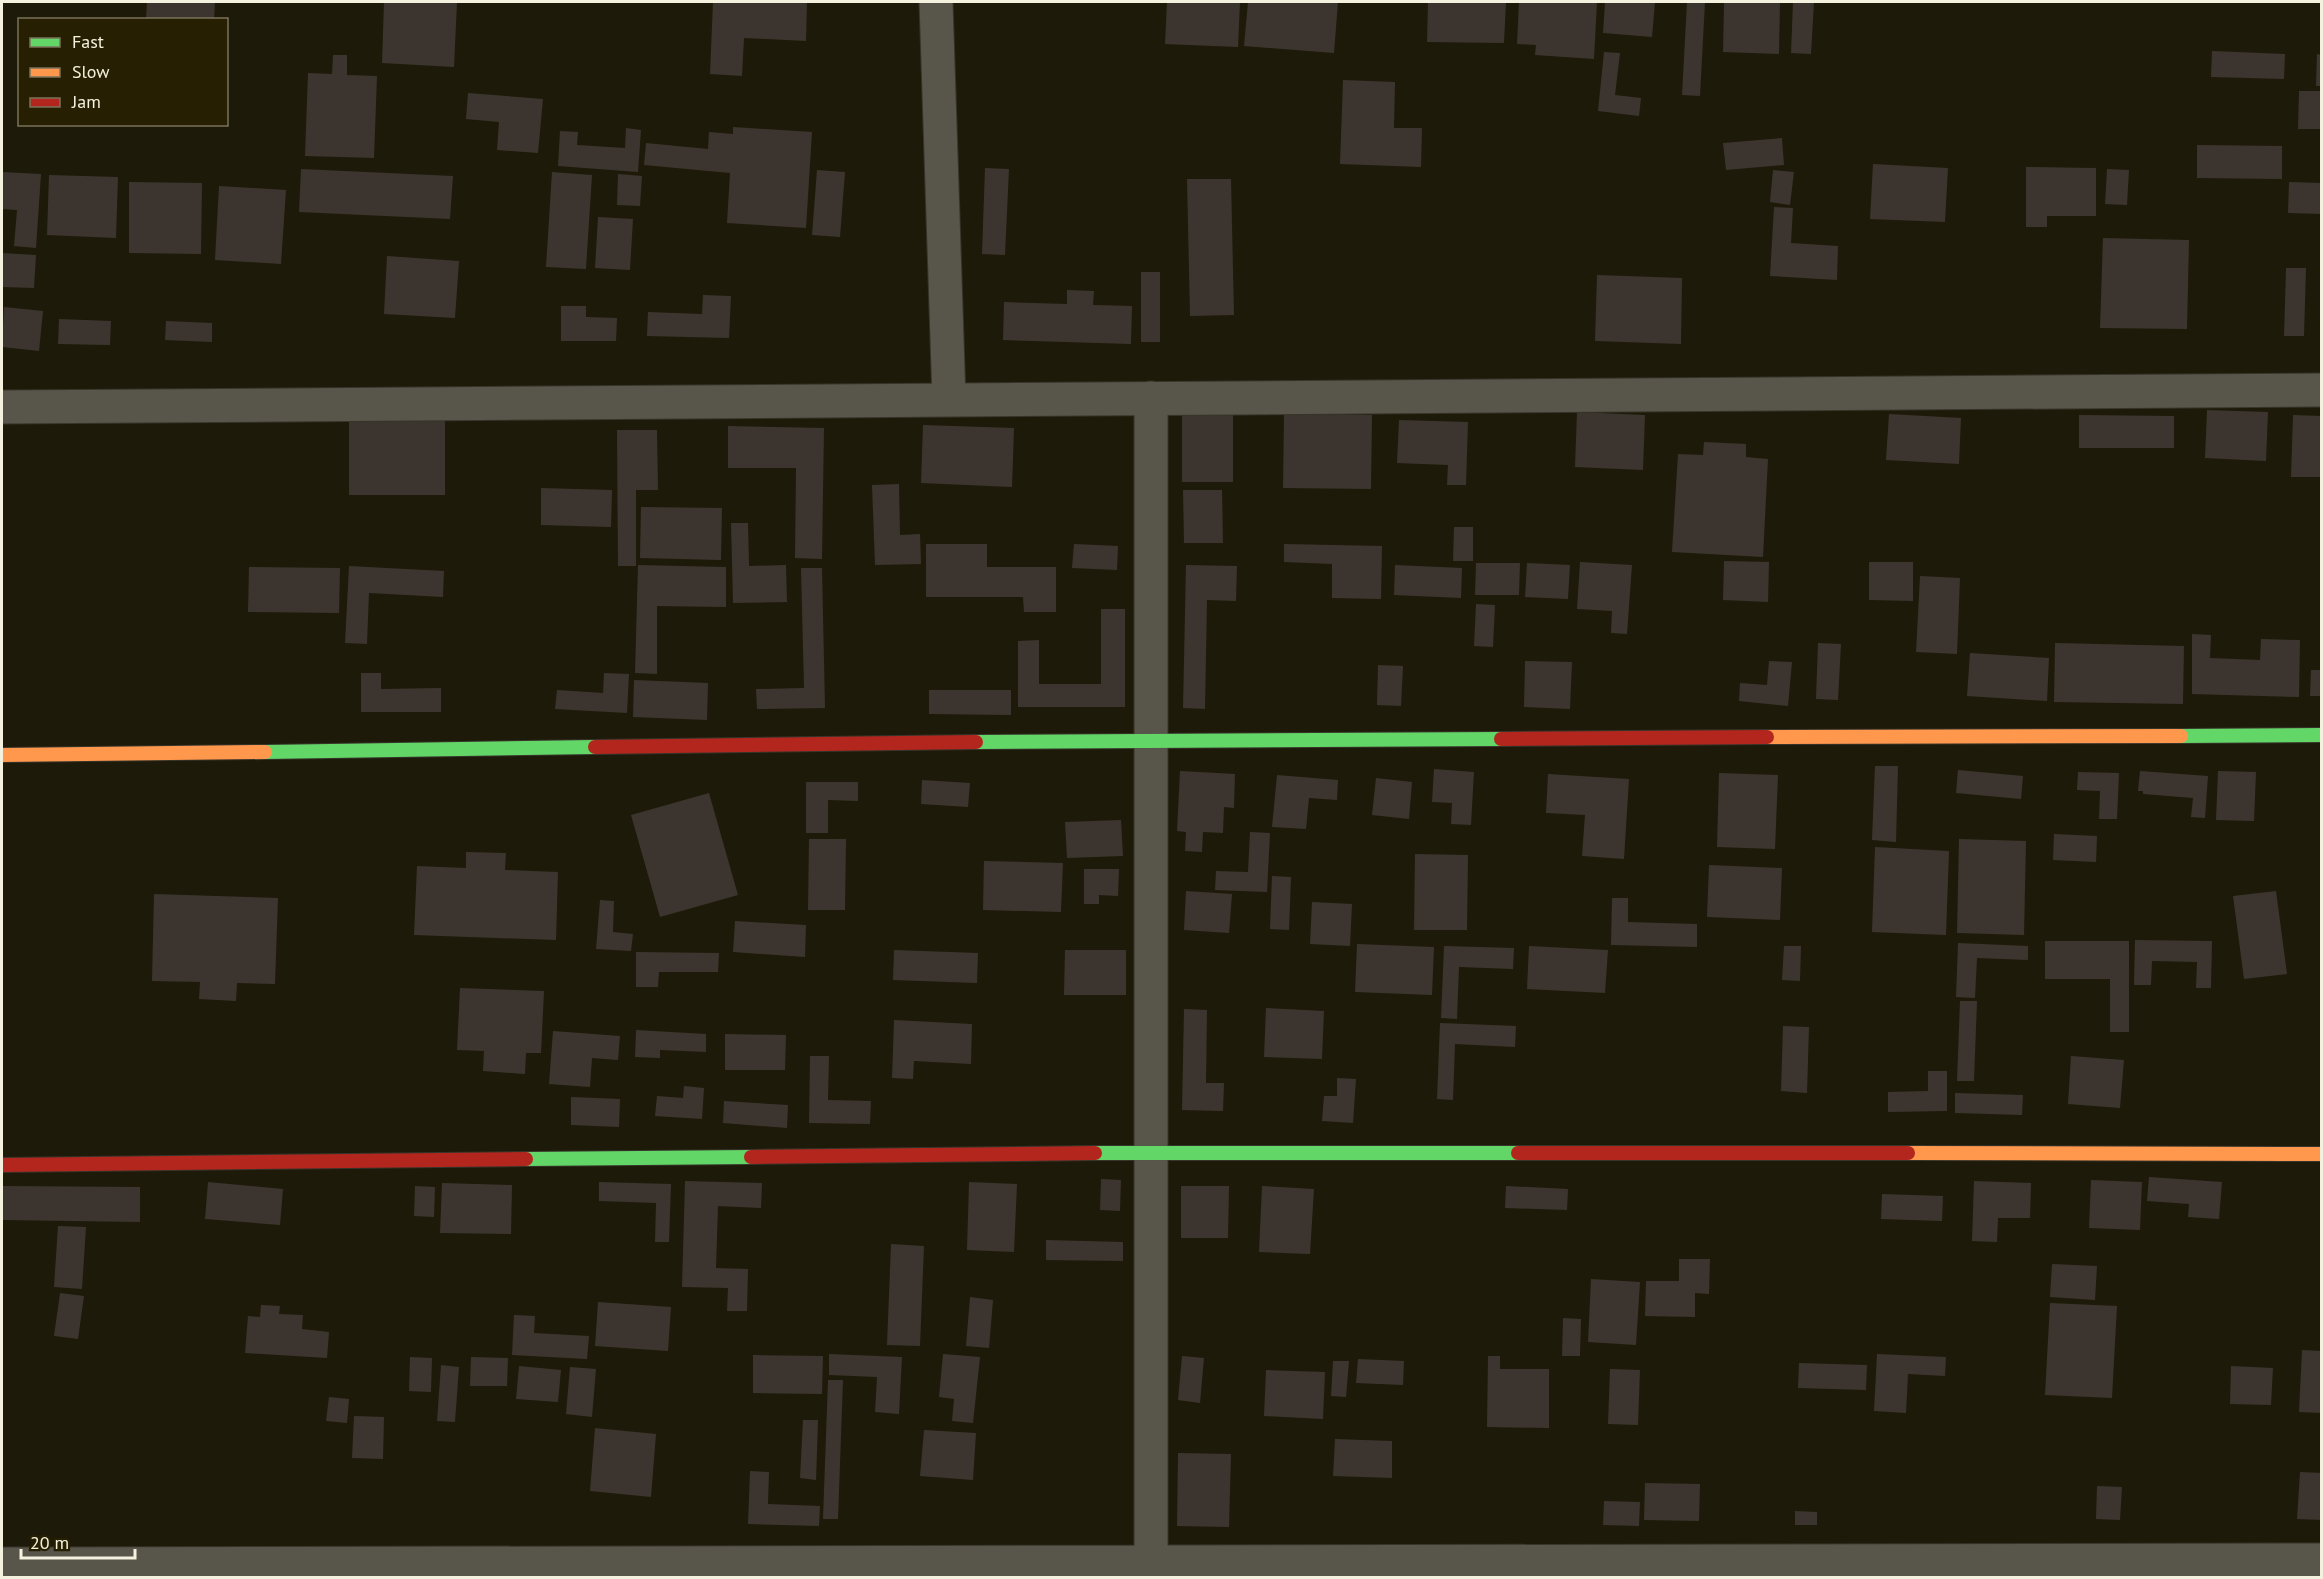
<svg xmlns="http://www.w3.org/2000/svg" width="2323" height="1579" viewBox="0 0 2323 1579" font-family="'PT Sans',sans-serif">
<rect width="100%" height="100%" fill="#1e1a09"/>
<!-- building -->
<path fill="#3c352f" d="M147,2H215L214,20H146Z
M384,2H457L454,67L382,63Z
M713,2L807,3L806,41L744,38L742,76L710,74Z
M1167,2H1240L1238,47L1165,44Z
M1248,2H1338L1334,53L1244,46Z
M1428,2H1506L1504,43L1427,42Z
M1519,2H1597L1594,59L1535,55L1536,45L1517,44Z
M1605,2H1655L1652,37L1603,33Z
M1687,2H1705L1700,96L1682,95Z
M1724,2H1780L1779,54L1723,52Z
M1793,2H1814L1811,54L1791,53Z
M2212,51L2285,54L2284,79L2211,77Z
M1604,52L1620,53L1615,95L1641,98L1639,116L1598,111Z
M2317,54L2322,55V86H2316Z
M333,55H347V75L377,76L374,158L305,156L308,73L332,74Z
M1343,80L1395,82L1394,128H1422L1421,167L1340,164Z
M2299,91H2322V129H2298Z
M468,93L543,99L538,153L497,150L499,122L466,119Z
M733,127L812,132L806,228L727,223L730,173L644,165L646,143L708,149L709,132L733,134Z
M626,128L641,130L638,172L558,166L560,131L578,132L577,145L625,148Z
M1782,138L1784,165L1726,170L1723,143Z
M2197,145L2282,146V179L2197,178Z
M1873,164L1948,168L1945,222L1870,219Z
M2026,167L2096,168V216H2047V227H2026Z
M985,168L1009,169L1005,255L982,254Z
M301,169L453,176L450,219L299,212Z
M2107,169L2129,170L2127,205L2105,204Z
M817,170L845,172L840,237L812,235Z
M1773,170L1794,172L1790,205L1770,202Z
M2,172L41,174L36,248L14,246L17,210L2,209Z
M552,172L592,175L586,269L546,267Z
M618,174L642,176L640,206L617,205Z
M49,175L118,177L116,238L47,235Z
M1187,179H1231L1234,315L1190,316Z
M129,182L202,183L201,254L129,253Z
M2289,182L2322,183V214L2288,213Z
M219,186L286,190L281,264L215,260Z
M1774,207L1793,208L1791,243L1838,246L1837,280L1770,276Z
M598,217L633,219L630,270L595,268Z
M2103,238L2189,240L2187,329L2100,328Z
M2,253L36,255L34,288L2,287Z
M387,256L459,261L455,318L384,314Z
M2286,268H2306L2304,336H2284Z
M1141,272H1160V342H1141Z
M1597,275L1682,278L1681,344L1595,341Z
M1067,290L1094,291L1093,305L1132,306L1131,344L1003,340L1004,302L1067,304Z
M703,295L731,296L729,338L647,336L648,312L702,314Z
M561,306H586V317L617,318L616,341H561Z
M4,307L43,311L39,351L2,347Z
M59,319L111,321L110,345L58,344Z
M166,321L212,323V342L165,340Z
M2207,410L2268,412L2266,461L2205,458Z
M1577,412L1645,415L1643,470L1575,467Z
M1182,413H1233V482H1182Z
M1284,413L1372,415L1371,489L1283,488Z
M1889,414L1961,418L1959,464L1886,460Z
M2079,415L2174,416V448H2079Z
M2293,415L2322,416V477H2291Z
M349,419H445V495H349Z
M1399,420L1468,422L1466,485H1447L1448,465L1397,463Z
M923,425L1014,428L1012,487L921,483Z
M728,426L824,428L822,559L795,558L796,468H728Z
M617,430H657L658,490H636V566H618Z
M1704,442L1746,444V457L1768,459L1763,557L1672,552L1678,454L1703,455Z
M899,484L900,535L920,534L921,564L875,565L872,485Z
M541,488L612,490L611,527L541,525Z
M1183,490H1222L1223,543H1184Z
M641,507L722,508L721,560L640,558Z
M731,523H748L749,566L786,565L787,602L733,603Z
M1454,527H1473V561H1453Z
M926,544H987V567H1056V612H1024L1023,597H926Z
M1074,544L1118,546L1117,570L1072,568Z
M1284,544L1382,546L1381,599L1332,598V564L1284,562Z
M1724,561L1769,562L1768,602L1723,600Z
M1580,562L1632,565L1627,634L1611,633L1612,611L1577,609Z
M1869,562H1913V601L1869,600Z
M1476,563H1520L1519,595H1475Z
M1527,563L1570,565L1568,599L1525,597Z
M638,565L726,567V607L657,606V674L635,673Z
M1186,565L1237,566L1236,601L1207,600L1205,709L1183,708Z
M1395,565L1462,568L1461,598L1394,595Z
M349,566L444,571L443,597L369,593L367,644L345,643Z
M249,567L340,568L339,613L248,612Z
M801,568H822L825,708L757,709L756,689L804,688Z
M1920,576L1960,578L1957,654L1916,652Z
M1476,604L1495,605L1493,647L1474,646Z
M1101,609H1125V707H1018V641L1039,640V684H1101Z
M2192,634L2211,635L2210,658L2260,660L2261,639L2300,640L2299,697L2192,694Z
M1818,643L1841,644L1838,700L1816,699Z
M2055,643L2184,646L2183,704L2054,702Z
M1970,653L2049,658L2047,701L1967,696Z
M1525,661L1572,662L1570,709L1524,707Z
M1769,661L1792,662L1788,706L1739,701L1740,683L1767,685Z
M1378,665L1403,666L1401,706L1377,705Z
M2311,670H2322V696H2310Z
M361,673H381V689L441,688V712H361Z
M604,673L629,674L627,713L555,709L557,690L603,693Z
M634,680L708,683L707,720L633,717Z
M929,690H1011V715L929,714Z
M1875,766H1898L1896,842L1872,840Z
M1434,769L1474,772L1471,825L1451,824L1452,803L1432,802Z
M1958,770L2023,776L2021,799L1956,793Z
M1180,771L1235,774L1234,808L1224,807L1223,833L1203,832L1202,852L1185,851L1186,832L1177,831Z
M2140,771L2208,776L2205,818L2191,817L2193,798L2143,794V791H2138Z
M2218,771L2256,772L2254,821L2216,820Z
M2078,772L2119,773L2117,819H2099L2100,791L2077,790Z
M1719,773L1778,775L1775,849L1717,847Z
M1548,774L1629,779L1624,859L1582,856L1585,815L1546,813Z
M1277,775L1338,780L1337,800L1309,798L1306,829L1272,827Z
M1376,778L1412,782L1409,819L1372,815Z
M922,780L970,783L968,807L921,804Z
M806,782H858V801L828,800V833H806Z
M709,793L738,895L660,917L631,815Z
M1121,820L1123,856L1067,858L1065,822Z
M1250,832L1270,833L1267,892L1215,890L1216,871L1248,872Z
M2054,834L2097,836L2096,862L2053,860Z
M809,839H846L845,910H808Z
M1959,839L2026,841L2024,935L1957,933Z
M1875,847L1949,851L1946,935L1872,932Z
M466,852L506,853L505,870L558,872L556,940L414,935L417,866L466,868Z
M1415,854L1468,855L1467,930H1414Z
M984,861L1063,863L1061,912L983,910Z
M1709,865L1782,868L1780,920L1707,917Z
M1084,869H1119L1118,896L1099,895V904H1084Z
M1272,876L1291,877L1289,930L1270,929Z
M1186,891L1232,894L1229,933L1184,930Z
M2276,891L2287,974L2244,979L2233,896Z
M154,894L278,898L275,984L237,983L236,1001L199,999L200,982L152,981Z
M1612,898H1628V922L1697,924V947L1611,945Z
M600,900L614,901L613,932L633,934L631,951L596,949Z
M1312,902L1352,904L1350,946L1310,944Z
M735,921L806,925L805,957L733,952Z
M2135,940L2212,941L2211,988H2196L2197,962L2152,961L2151,985H2134Z
M2045,941H2129V1032H2110V979H2045Z
M1958,943L2028,946V960L1977,958L1975,998L1956,997Z
M1357,944L1434,947L1432,995L1355,992Z
M1444,946L1514,948L1513,969L1459,967L1457,1019L1441,1018Z
M1529,946L1608,950L1605,993L1527,989Z
M1784,946H1801L1800,981L1782,980Z
M894,950L978,953L977,983L893,980Z
M1065,950H1126V995H1064Z
M636,952L719,953L718,972H659L658,987H636Z
M460,988L544,991L541,1053H526L525,1074L483,1071L484,1051L457,1050Z
M1960,1001H1977L1974,1081H1957Z
M1266,1008L1324,1011L1322,1059L1264,1057Z
M1184,1009L1207,1010L1206,1083H1224L1223,1111L1182,1110Z
M894,1020L972,1024L971,1064L914,1061L913,1079L892,1078Z
M1440,1023L1516,1026L1515,1047L1455,1044L1453,1100L1437,1099Z
M1783,1026L1809,1027L1807,1093L1781,1091Z
M636,1030L706,1034V1052L660,1050V1058L635,1057Z
M553,1031L620,1036L618,1060L592,1058L590,1087L549,1084Z
M725,1034L786,1035L785,1070H725Z
M810,1056H829L828,1100L871,1101L870,1124L809,1123Z
M2071,1056L2124,1060L2120,1108L2068,1104Z
M1928,1071H1947V1111L1888,1112V1092L1928,1091Z
M1337,1078L1356,1079L1353,1123L1322,1121L1324,1096H1337Z
M684,1086L704,1088L702,1119L655,1116L657,1096L683,1098Z
M1955,1093L2023,1095L2022,1115L1955,1113Z
M571,1097L620,1099L619,1127L571,1125Z
M724,1101L788,1105L787,1128L723,1123Z
M2149,1177L2222,1182L2219,1219L2188,1217L2189,1204L2147,1201Z
M1101,1179L1121,1180L1120,1211L1100,1210Z
M2091,1180L2142,1182L2140,1230L2089,1228Z
M685,1181L762,1183L761,1208L718,1206L716,1268L748,1269L747,1311H727L728,1288L682,1287Z
M1974,1181L2031,1183L2030,1218H1998L1997,1242L1972,1241Z
M208,1182L283,1189L280,1225L205,1219Z
M599,1182L671,1184L669,1242H655L656,1203L599,1201Z
M969,1182L1017,1184L1014,1252L967,1250Z
M442,1183L512,1185L511,1234L440,1233Z
M2,1186L140,1187V1222L2,1220Z
M415,1186L435,1187L434,1217L414,1216Z
M1181,1186H1229L1228,1238H1181Z
M1262,1186L1314,1189L1310,1254L1259,1252Z
M1506,1186L1568,1189L1567,1210L1505,1208Z
M1882,1194L1943,1196L1942,1221L1881,1219Z
M58,1226L86,1227L82,1289L54,1287Z
M1046,1240L1123,1242V1261L1046,1260Z
M891,1244L924,1246L920,1346L887,1345Z
M1679,1259H1710L1709,1294L1695,1293V1317L1645,1316L1646,1281H1679Z
M2052,1264L2097,1266L2095,1300L2050,1297Z
M1591,1279L1640,1282L1636,1345L1588,1342Z
M60,1293L84,1296L78,1339L54,1336Z
M970,1297L993,1300L989,1348L966,1346Z
M598,1302L671,1307L668,1351L595,1346Z
M2050,1303L2117,1306L2112,1398L2045,1395Z
M261,1305L280,1306L279,1314L303,1315L302,1329L329,1332L327,1358L245,1353L248,1316L260,1317Z
M514,1315L535,1316L534,1333L589,1336L587,1359L512,1355Z
M1563,1318L1581,1319L1580,1356H1562Z
M2302,1350L2322,1351V1413L2299,1412Z
M829,1354L902,1357L899,1414L875,1412L877,1377L829,1375Z
M943,1354L980,1357L973,1423L952,1421L954,1399L939,1397Z
M1877,1354L1946,1357L1945,1376L1908,1374L1906,1413L1874,1411Z
M753,1355L823,1356L822,1394L753,1393Z
M1182,1356L1204,1358L1200,1403L1178,1400Z
M1488,1356H1500V1369H1549V1428L1487,1427Z
M410,1357L432,1358L431,1392L409,1391Z
M471,1357L508,1358L507,1386H470Z
M1358,1359L1404,1361L1403,1385L1356,1383Z
M1333,1361H1349L1346,1397L1331,1396Z
M1799,1363L1867,1365L1866,1390L1798,1388Z
M441,1365L459,1367L455,1422L437,1421Z
M519,1366L561,1370L558,1402L516,1399Z
M2231,1366L2273,1368L2271,1405L2230,1404Z
M570,1367L596,1369L592,1417L566,1414Z
M1610,1369L1640,1370L1638,1425L1608,1424Z
M1266,1370L1325,1372L1323,1419L1264,1416Z
M828,1380H843L838,1519H823Z
M329,1397L349,1399L347,1423L326,1421Z
M354,1416L384,1417L383,1459L352,1458Z
M803,1420H818L816,1480L800,1478Z
M595,1428L656,1434L651,1497L590,1491Z
M924,1430L976,1433L973,1480L920,1476Z
M1335,1439L1392,1441V1478L1333,1476Z
M1178,1453L1231,1454L1229,1527L1177,1526Z
M750,1471L769,1472L768,1504L820,1506L819,1526L748,1524Z
M2300,1472L2322,1473V1520L2297,1519Z
M1645,1483L1700,1484L1699,1521L1644,1520Z
M2097,1486L2122,1487L2120,1520L2096,1519Z
M1604,1501L1640,1502L1639,1526L1603,1525Z
M1795,1511L1817,1512V1525H1795Z"/>
<g fill="none" stroke-linecap="round" stroke-linejoin="round">
<!-- street casing -->
<g stroke="#37342a" stroke-width="35">
<path id="street" d="M936,2L949,400
M2,407L2322,390
M2,1564L2322,1560
M1151,1578V398"/>
</g>
<!-- fast casing -->
<g stroke="#37342a" stroke-width="16">
<path id="fast" d="M2181,736L2322,735
M976,742L1501,739
M265,752L595,747
M1095,1153H1518
M526,1159L751,1157"/>
</g>
<!-- slow casing -->
<g stroke="#37342a" stroke-width="16">
<path id="slow" d="M1767,737L2181,736
M2,755L265,752
M1908,1153L2322,1154"/>
</g>
<!-- jam casing -->
<g stroke="#37342a" stroke-width="16">
<path id="jam" d="M1501,739L1767,737
M595,747L976,742
M1518,1153H1908
M751,1157L1095,1153
M2,1165L526,1159"/>
</g>
<!-- street -->
<use href="#street" stroke="#58564a" stroke-width="33"/>
<!-- fast -->
<use href="#fast" stroke="#63d668" stroke-width="14"/>
<!-- slow -->
<use href="#slow" stroke="#ff974d" stroke-width="14"/>
<!-- jam -->
<use href="#jam" stroke="#b3261e" stroke-width="14"/>
</g>
<!-- border -->
<rect width="2323" height="1579" fill="none" stroke="#f5f1df" stroke-width="6"/>
<!-- legend -->
<rect x="18" y="18" width="210" height="108" fill="#261f01" stroke="#79735a" stroke-width="1.5"/>
<rect x="30" y="38" width="30" height="9" fill="#63d668" stroke="#79735a" stroke-width="1.5"/>
<text x="72" y="48" font-size="18" fill="#f5f1df">Fast</text>
<rect x="30" y="68" width="30" height="9" fill="#ff974d" stroke="#79735a" stroke-width="1.5"/>
<text x="72" y="78" font-size="18" fill="#f5f1df">Slow</text>
<rect x="30" y="98" width="30" height="9" fill="#b3261e" stroke="#79735a" stroke-width="1.5"/>
<text x="72" y="108" font-size="18" fill="#f5f1df">Jam</text>
<!-- scale -->
<path d="M21 1549v9h114v-9" fill="none" stroke="#f5f1df" stroke-width="3"/>
<text x="30" y="1549" font-size="18" fill="#f5f1df" stroke="#261f01" stroke-width="4.5" paint-order="stroke">20 m</text>
</svg>
